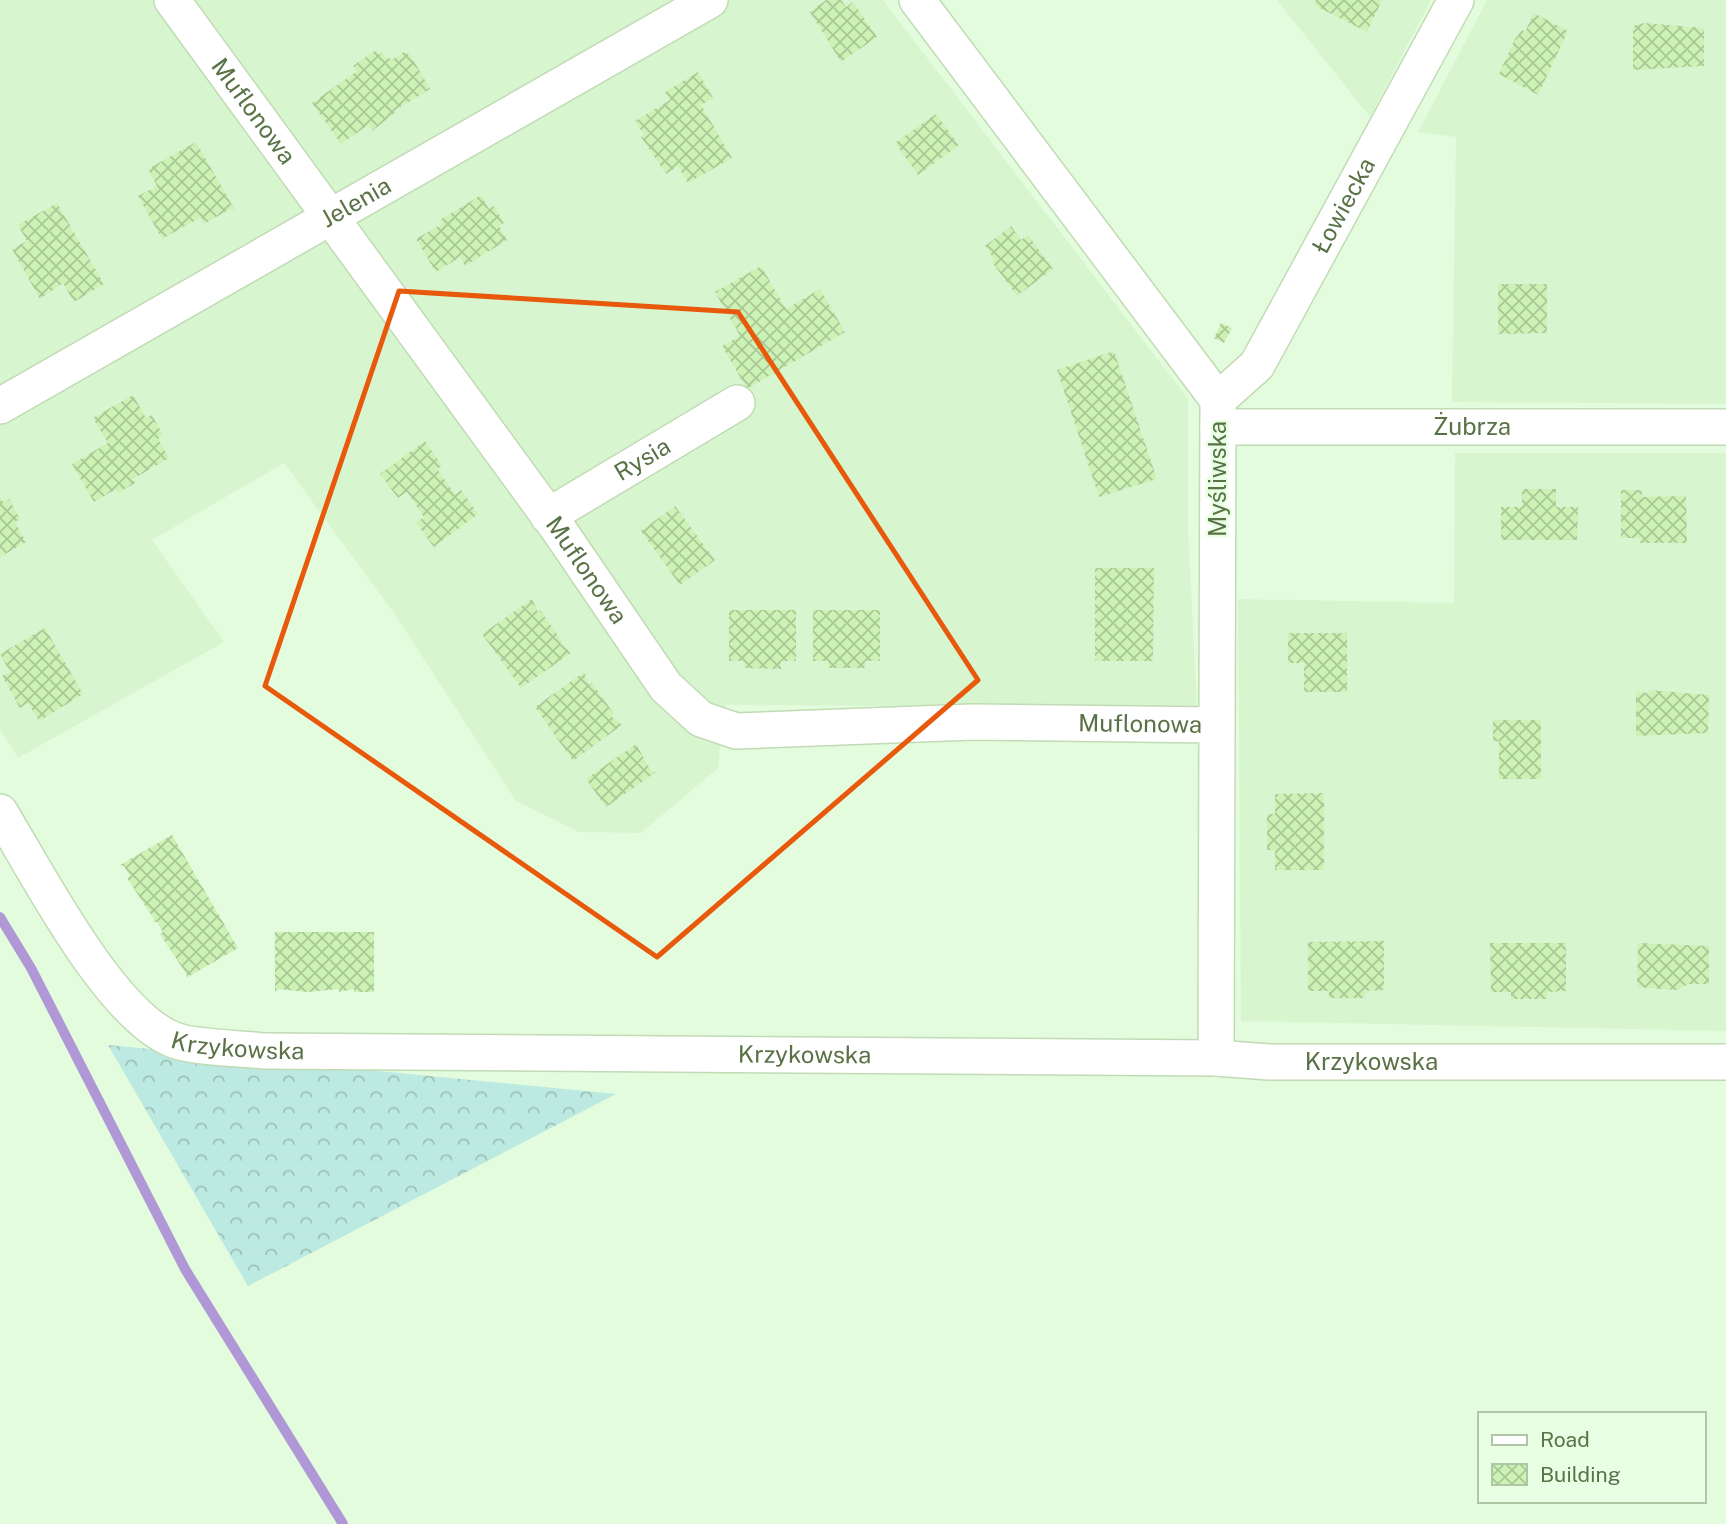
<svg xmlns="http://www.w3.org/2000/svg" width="1726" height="1524" viewBox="0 0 1726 1524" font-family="'Public Sans',sans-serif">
<defs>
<pattern id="forest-crowns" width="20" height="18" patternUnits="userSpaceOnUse" patternTransform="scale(1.75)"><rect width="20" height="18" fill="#bce9e1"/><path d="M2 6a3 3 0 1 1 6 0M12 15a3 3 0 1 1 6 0" fill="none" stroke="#9cc1b8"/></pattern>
<pattern id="building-cross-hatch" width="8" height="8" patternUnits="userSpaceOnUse" patternTransform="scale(1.75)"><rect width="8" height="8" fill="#ccf2b5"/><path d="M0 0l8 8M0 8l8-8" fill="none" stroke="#a9c895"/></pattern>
</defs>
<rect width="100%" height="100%" fill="#e3fcdd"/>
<!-- residential -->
<path fill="#d7f6cf" d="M0,0H883L1188,399V527L1197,707L725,705L718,768L641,833L579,832L516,801L396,616L284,463L152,540L224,642L18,758L0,729Z
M1277,0H1431L1370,117Z
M1487,0H1726V404L1452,402L1456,137L1418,132Z
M1455,453H1726V1031L1241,1021L1238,599L1454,603Z"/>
<!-- forest -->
<path fill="url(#forest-crowns)" d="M108,1045L616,1094L248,1286Z"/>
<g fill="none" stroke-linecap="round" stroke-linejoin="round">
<!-- stream -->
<path stroke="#b098d7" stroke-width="10" d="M0,917L31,968L185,1269L343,1524"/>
</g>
<!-- building -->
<path fill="url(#building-cross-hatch)" d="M826,0H841L846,7L853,2L877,37L841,62L810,12Z
M1316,0H1382L1367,32L1314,5Z
M1534,13L1568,31L1538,95L1499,74L1515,39L1522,30L1525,32Z
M1644,23L1704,28V66L1633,70V26Z
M376,50L379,55L382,53L386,58L393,59L404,52L411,56L430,89L394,111L395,113L372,131L368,125L341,144L312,103L357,71L353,66Z
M698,72L713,98L701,105L732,158L688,183L678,166L666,174L641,137L644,135L635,121L670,100L665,92Z
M936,114L959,145L918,175L895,143Z
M196,142L235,210L230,209L204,224L201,217L162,239L138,196L157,186L148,169Z
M481,195L489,209L494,206L504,223L499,226L507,240L465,266L460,257L436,272L416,239L442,224L440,220Z
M57,203L104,284L74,302L63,283L40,299L12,249L27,241L18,225Z
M1011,226L1021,240L1028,235L1053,269L1017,296L992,262L995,260L985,246Z
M761,266L786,309L820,289L845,332L747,389L722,346L740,336L715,292Z
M1498,284H1547V333L1498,334Z
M1221,323L1232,328L1224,343L1214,338Z
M1114,351L1157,479L1099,497L1057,370Z
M133,395L146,418L152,415L163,435L158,439L169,458L133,479L135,483L118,493L116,489L94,502L72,464L108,443L93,418Z
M425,441L442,466L437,469L455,494L461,490L478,514L434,547L416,523L424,517L407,492L398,498L380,474Z
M1522,489H1556V507H1578L1577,540H1501V507H1522Z
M1621,490H1642V497L1686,496L1687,543H1640V538H1621Z
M0,497L3,502L9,499L20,519L15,522L26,542L0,557Z
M675,506L715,560L680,585L641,531Z
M1095,568H1154L1153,661H1095Z
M532,599L538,612L540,610L562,641L560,643L571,653L521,688L482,634Z
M729,610H796V661H781V669L745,668L744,661H729Z
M813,610H880V661H865V668H828V661H813Z
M45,628L83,694L39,721L28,703L20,708L2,676L10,672L0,654Z
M1288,633H1347V692H1304V663H1288Z
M584,672L589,685L592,683L614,714L611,716L622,725L573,761L535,707Z
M1649,690L1709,695L1708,733L1636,736V692L1649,693Z
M1493,720H1541V779H1499V741L1493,742Z
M636,744L651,771L656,772L606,807L586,779Z
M1324,793V870H1275V850H1267V814H1275V794Z
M172,835L238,948L186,978L187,975L160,934L163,932L157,922H153L154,919L127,878L130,876L124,866L120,865Z
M275,932H374V992H354V989L339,992V989L308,992L278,989L275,992Z
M1384,941V990L1365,991V998H1329V991H1308V942Z
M1490,943H1566V991L1547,992V999H1511V992H1491Z
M1638,943L1709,946V984H1688L1677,990L1637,987Z"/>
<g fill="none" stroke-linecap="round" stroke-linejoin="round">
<!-- street casing -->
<g stroke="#c1dbb5" stroke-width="38">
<g id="street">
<path id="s1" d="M172,0L559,530L666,687L701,719L736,731L972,722L1216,725"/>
<path d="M917,0L1218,400L1216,1058"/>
<path id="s2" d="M1218,400L1257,365L1456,0"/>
<path id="s3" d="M0,406L710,0"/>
<path id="s4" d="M1218,427H1726"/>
<path id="s5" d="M548,516L737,403"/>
<path id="s6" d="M0,812C36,871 110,1016 174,1040C194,1048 241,1048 264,1051L1216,1058L1269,1062H1726"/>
</g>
</g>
<!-- street -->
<use href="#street" stroke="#fff" stroke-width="35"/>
</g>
<!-- marked area -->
<path fill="none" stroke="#e8590c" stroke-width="5" stroke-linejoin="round" d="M399,291L738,312L978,680L657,957L265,686Z"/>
<g text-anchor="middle" stroke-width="5" stroke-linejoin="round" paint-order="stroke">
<!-- street labels -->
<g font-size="24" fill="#597246" stroke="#e8ffe4">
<text dy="8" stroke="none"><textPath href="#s1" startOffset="138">Muflonowa</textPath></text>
<text dy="8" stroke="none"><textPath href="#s3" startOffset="410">Jelenia</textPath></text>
<text dy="8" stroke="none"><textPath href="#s2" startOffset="234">Łowiecka</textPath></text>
<text dy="8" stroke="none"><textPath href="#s4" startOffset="254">Żubrza</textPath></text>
<text dy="8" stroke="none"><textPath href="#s5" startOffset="110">Rysia</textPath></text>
<text transform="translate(1218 479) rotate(-90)" y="8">Myśliwska</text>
<text dy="8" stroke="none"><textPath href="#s1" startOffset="705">Muflonowa</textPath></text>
<text dy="8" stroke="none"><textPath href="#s1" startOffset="1335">Muflonowa</textPath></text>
<text dy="8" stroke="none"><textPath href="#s6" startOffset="355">Krzykowska</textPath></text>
<text dy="8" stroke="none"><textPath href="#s6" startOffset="922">Krzykowska</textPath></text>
<text dy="8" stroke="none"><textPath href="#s6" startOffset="1489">Krzykowska</textPath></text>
</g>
</g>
<!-- legend -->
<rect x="1478" y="1412" width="228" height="91" fill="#e8ffe4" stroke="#afc7a5" stroke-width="2"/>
<rect x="1492" y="1435" width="35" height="10" fill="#ffffff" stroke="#afc7a5" stroke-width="2"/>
<text x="1540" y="1447" font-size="21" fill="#597246">Road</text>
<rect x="1492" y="1464" width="35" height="21" fill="url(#building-cross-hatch)" stroke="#afc7a5" stroke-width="2"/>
<text x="1540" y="1482" font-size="21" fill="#597246">Building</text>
</svg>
